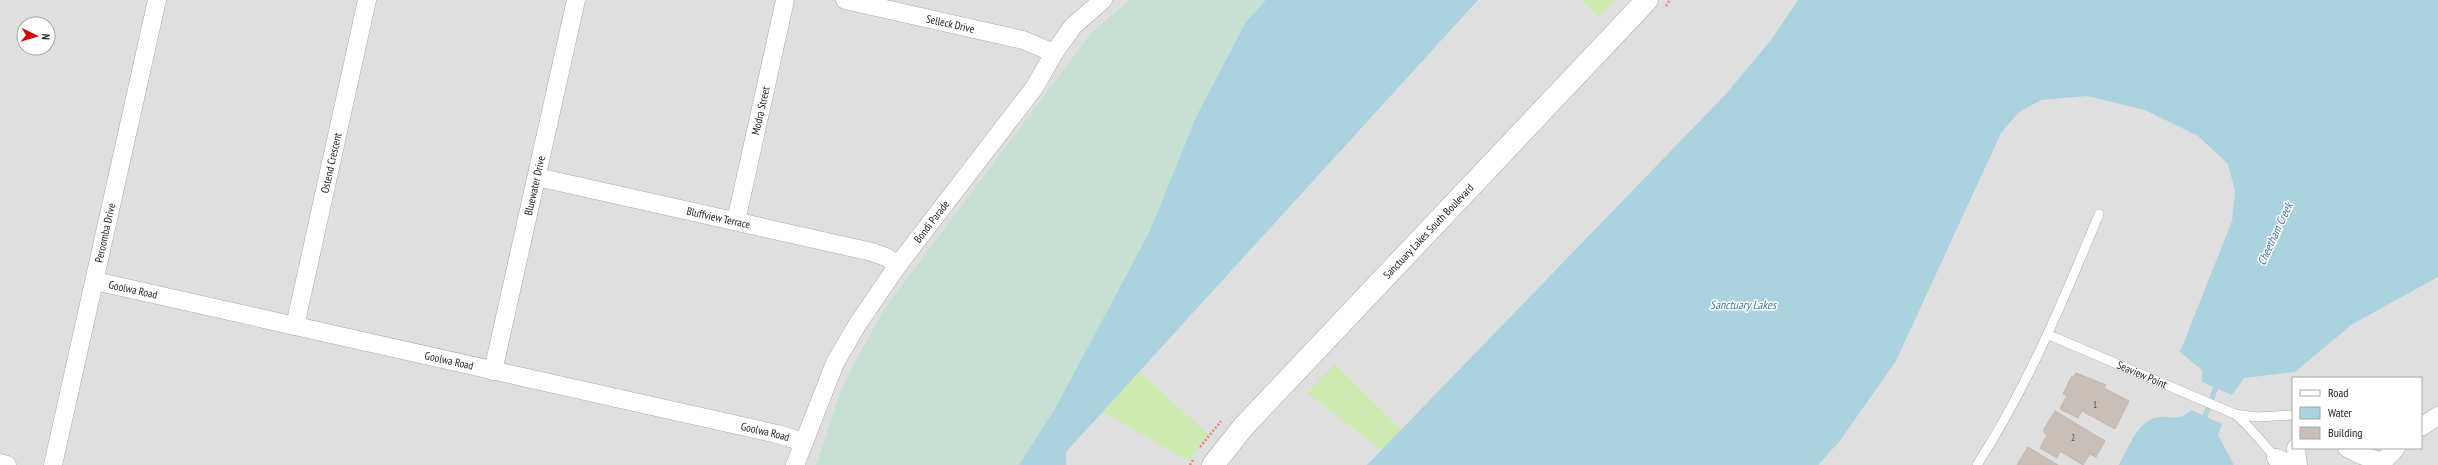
<svg xmlns="http://www.w3.org/2000/svg" width="2438" height="465" viewBox="0 0 2438 465" font-family="'PT Sans Narrow',sans-serif">
<rect width="100%" height="100%" fill="#f2efe9"/>
<!-- residential -->
<path fill="#e0dfdf" fill-rule="evenodd" d="M0,0H1129L1090,34L886,306L853,364L838,397L816,465H0ZM24,24H48V48H24Z
M1478,0H2438V465H1066V452ZM2293,378H2421V448H2293Z"/>
<!-- grass -->
<path fill="#cdebb0" d="M1581,0H1616L1599,17Z
M1335,364L1402,430L1382,450L1307,393Z
M1139,371L1208,434L1189,461L1103,412Z"/>
<!-- wetland -->
<path fill="#c6e0d4" d="M1129,0H1478L1066,452V465H816L838,397L853,364L886,306L1090,34Z"/>
<!-- water -->
<path fill="#aad3df" d="M1266,0H1478L1066,452V465H1019L1056,407L1150,231L1197,115L1246,22Z
M1798,0H2438V277L2351,325L2295,372L2244,378L2232,395L2202,382V370L2180,352L2232,221L2235,191L2228,164L2198,136L2145,110L2087,96L2041,100L2019,112L2001,133L1896,361L1839,442L1818,465H1367L1725,95L1771,40Z
M2191,410L2222,424L2218,435L2234,465H2119C2127,451 2134,430 2148,421C2162,411 2178,425 2191,410Z"/>
<g fill="none" stroke-linecap="round" stroke-linejoin="round">
<!-- stream -->
<path stroke="#aad3df" stroke-width="5" d="M2203,421L2218,382"/>
</g>
<!-- building -->
<path fill="#c7bfb8" stroke="#c4b6ab" d="M2076,373L2106,385L2104,388L2129,401L2115,429L2082,411L2078,418L2060,409L2067,395L2063,394L2072,376L2074,377Z
M2055,411L2105,441L2096,457L2090,454L2083,465L2060,451L2057,458L2040,448L2047,435L2044,433V429Z
M2028,447L2058,465H2017Z"/>
<g fill="none" stroke-linecap="round" stroke-linejoin="round">
<!-- service casing -->
<g stroke="#a9a9a9" stroke-width="10">
<g id="service">
<path id="s1" d="M2049,335L2235,414C2251,427 2262,443 2276,458"/>
<path d="M2235,414L2257,417L2293,415"/>
<path d="M1977,465C2028,386 2063,301 2099,214"/>
</g>
</g>
<!-- minor casing -->
<g stroke="#a9a9a9" stroke-width="19">
<g id="minor">
<path id="s2" d="M845,0L1023,40L1054,53"/>
<path id="s3" d="M537,177L872,252L886,257L898,265"/>
<path id="s4" d="M736,221L785,0"/>
<path id="s5" d="M95,281L777,434L804,442"/>
<path id="s6" d="M295,326L367,0"/>
<path id="s7" d="M493,371L576,0"/>
<path d="M2421,427L2438,416"/>
<path d="M2296,448L2298,465"/>
<path d="M2347,448L2361,455L2382,462"/>
<path d="M2276,458L2294,465"/>
<path d="M0,463L7,465"/>
<path id="s8" d="M53,465L157,0"/>
<path id="s9" d="M795,465L835,363L857,325L898,265L1034,88L1054,53L1073,26L1103,0"/>
<path d="M2380,465L2396,448"/>
</g>
</g>
<!-- tertiary casing -->
<g stroke="#a9a9a9" stroke-width="23">
<g id="tertiary">
<path id="s10" d="M1213,465L1244,426L1647,0"/>
</g>
</g>
<!-- path -->
<path stroke="#fa8072" stroke-width="2.5" stroke-dasharray="2 2" stroke-linecap="butt" d="M1666,6L1670,0
M1200,447L1221,421
M1190,465L1194,458"/>
<!-- service -->
<use href="#service" stroke="#fff" stroke-width="9"/>
<!-- minor -->
<use href="#minor" stroke="#fff" stroke-width="18"/>
<!-- tertiary -->
<use href="#tertiary" stroke="#fff" stroke-width="22"/>
</g>
<g text-anchor="middle" stroke-width="3" stroke-linejoin="round" paint-order="stroke">
<!-- number labels -->
<g font-size="9" fill="#4b4948">
<text x="2095" y="408">1</text>
<text x="2073" y="441">2</text>
</g>
<!-- street labels -->
<g font-size="11" fill="#222" stroke="#fff">
<text dy="4" stroke="none"><textPath href="#s2" startOffset="108">Selleck Drive</textPath></text>
<text dy="4" stroke="none"><textPath href="#s4" startOffset="113">Modra Street</textPath></text>
<text dy="4" stroke="none"><textPath href="#s6" startOffset="167">Ostend Crescent</textPath></text>
<text dy="4" stroke="none"><textPath href="#s7" startOffset="190">Bluewater Drive</textPath></text>
<text dy="4" stroke="none"><textPath href="#s3" startOffset="186">Bluffview Terrace</textPath></text>
<text dy="4" stroke="none"><textPath href="#s9" startOffset="281">Bondi Parade</textPath></text>
<text dy="4" stroke="none"><textPath href="#s10" startOffset="318">Sanctuary Lakes South Boulevard</textPath></text>
<text dy="4" stroke="none"><textPath href="#s8" startOffset="238">Peroomba Drive</textPath></text>
<text dy="4" stroke="none"><textPath href="#s5" startOffset="39">Goolwa Road</textPath></text>
<text dy="4" stroke="none"><textPath href="#s5" startOffset="363">Goolwa Road</textPath></text>
<text dy="4" stroke="none"><textPath href="#s1" startOffset="101">Seaview Point</textPath></text>
<text dy="4" stroke="none"><textPath href="#s5" startOffset="687">Goolwa Road</textPath></text>
</g>
<!-- water labels -->
<g font-size="12" font-style="italic" fill="#4a7aab" stroke="#fff">
<text transform="translate(2275 234) rotate(-65)" y="4">Cheetham Creek</text>
<text x="1743" y="309">Sanctuary Lakes</text>
</g>
</g>
<!-- legend -->
<rect x="2292" y="377" width="130" height="72" fill="#ffffff" stroke="#a7a7a7"/>
<rect x="2300" y="390" width="20" height="6" fill="#ffffff" stroke="#a7a7a7"/>
<text x="2328" y="397" font-size="12" fill="#222222">Road</text>
<rect x="2300" y="407" width="20" height="12" fill="#aad3df" stroke="#a7a7a7"/>
<text x="2328" y="417" font-size="12" fill="#222222">Water</text>
<rect x="2300" y="427" width="20" height="12" fill="#c7bfb8" stroke="#a7a7a7"/>
<text x="2328" y="437" font-size="12" fill="#222222">Building</text>
<!-- north arrow -->
<g transform="translate(36 36) rotate(95)"><circle r="19" fill="#ffffff" stroke="#a7a7a7"/>
<path d="M0-3L7 15L0 10L-7 15Z" fill="#d40000"/>
<text y="-6" font-size="11" font-weight="bold" text-anchor="middle" fill="#222222">N</text>
</g>
</svg>
